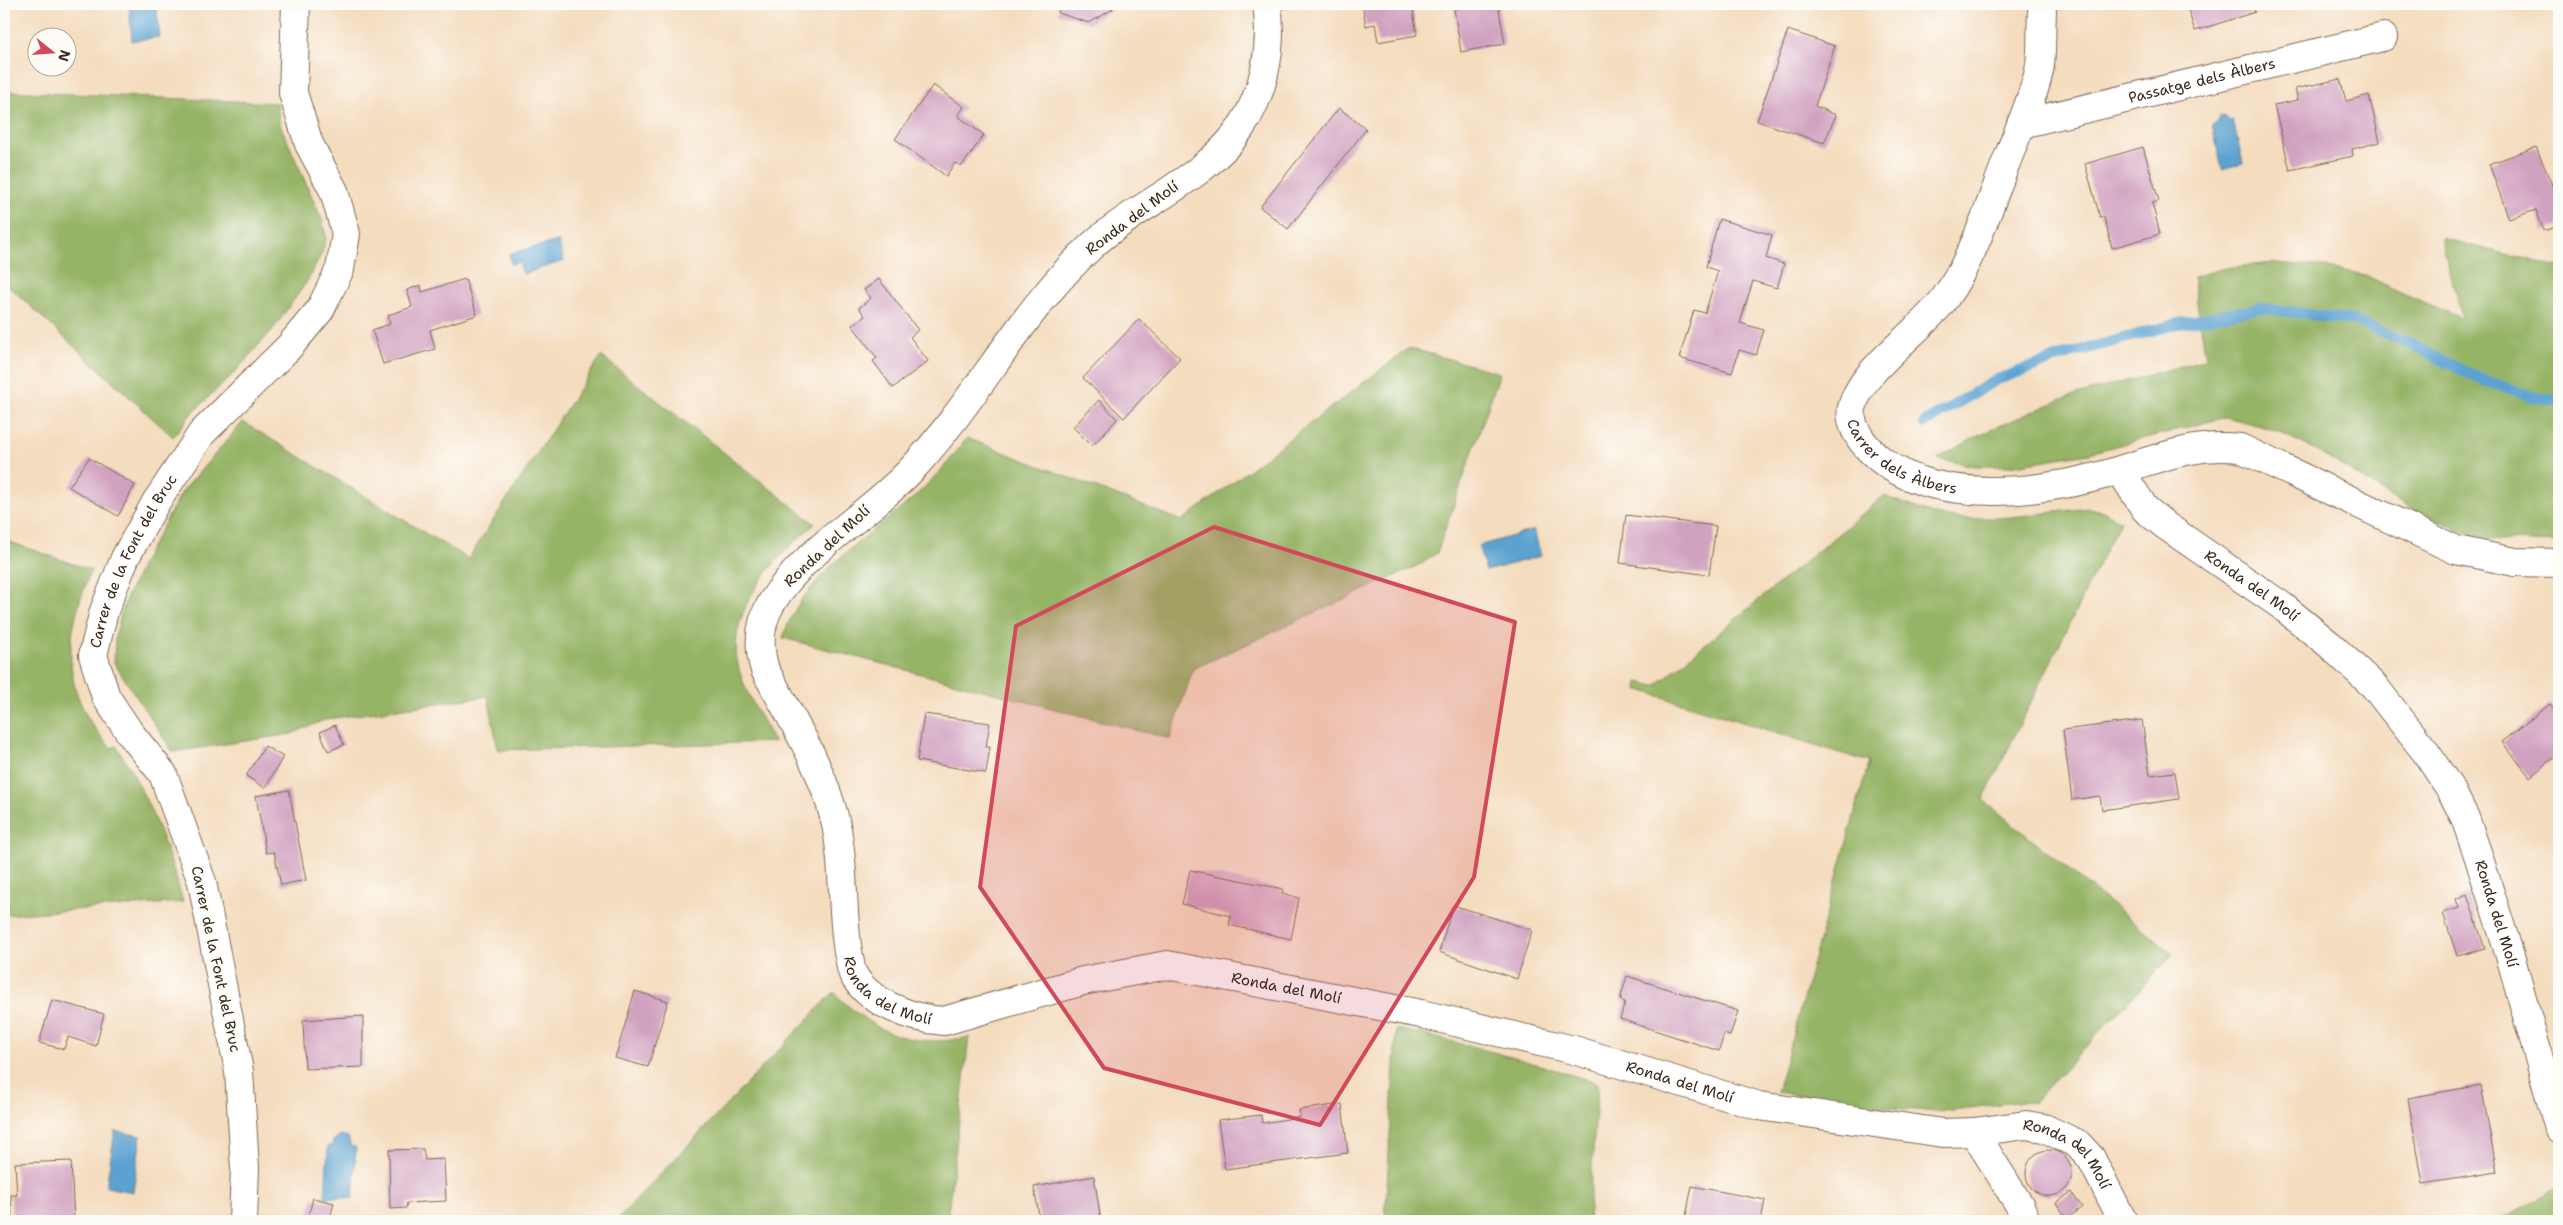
<svg xmlns="http://www.w3.org/2000/svg" width="2563" height="1225" viewBox="0 0 2563 1225" font-family="'Shantell Sans',sans-serif">
<rect width="100%" height="100%" fill="#fdfcf7"/>
<filter id="ink" filterUnits="userSpaceOnUse"><feTurbulence type="fractalNoise" baseFrequency=".02" numOctaves="2"/><feDisplacementMap in="SourceGraphic" scale="10" xChannelSelector="R" yChannelSelector="G"/><feConvolveMatrix kernelMatrix="1 2 1 2 8 2 1 2 1" color-interpolation-filters="sRGB"/></filter>
<filter id="wash" filterUnits="userSpaceOnUse"><feTurbulence type="fractalNoise" baseFrequency=".0096" numOctaves="4" result="noise"/><feDisplacementMap in="SourceGraphic" scale="20" xChannelSelector="R" yChannelSelector="G"/><feGaussianBlur stdDeviation="1.12" result="paint"/><feColorMatrix in="noise" values="0 0 0 0 0 0 0 0 0 0 0 0 0 0 0 0 0 1.4 0 .05"/><feComposite in="paint" operator="in"/></filter>
<g filter="url(#wash)">
<rect width="100%" height="100%" fill="#f4dcbe"/>
<!-- forest -->
<path fill="#96b466" stroke="#686f42" d="M4,91L277,103L279,122L323,222L326,237L322,253L308,280L274,328L233,374L192,413L173,437L4,282Z
M2441,238L2559,267V543L2504,541L2472,535L2407,507L2318,451L2272,429L2226,417L2089,453L2009,466H1976L1937,459L1981,434L2062,399L2206,359L2193,277L2226,268L2272,263L2317,266L2365,275L2400,292L2462,318Z
M1409,348L1500,373L1437,553L1423,563L1193,669L1170,739L783,638C799,580 866,538 911,500C930,483 952,459 967,438L1182,521Z
M601,356L815,524C773,559 722,613 740,673C747,696 763,720 774,742L498,750L488,696L327,719L291,734L173,752L114,663L115,636L126,599L143,562L182,492L243,422L468,559Z
M1884,496L1935,515L1963,519L2012,517L2089,508L2103,511L2120,521L1983,800L2173,954L2033,1103L2024,1101L1936,1112L1874,1106L1777,1092L1869,762L1637,689L1638,682L1655,686Z
M4,540L91,570C64,638 58,691 111,748L116,746C145,788 170,853 183,902L4,915Z
M834,992C873,1033 912,1049 969,1037L947,1221H616Z
M1396,1029C1465,1043 1532,1062 1598,1083L1588,1221H1385Z
M2557,1188L2559,1221H2497Z"/>
<!-- water -->
<path fill="#5ba2d1" stroke="#4b6678" d="M129,4H156L160,37L132,41Z
M2220,116L2226,117L2229,121L2233,120L2243,163L2222,169L2212,125L2215,124Z
M558,241L564,261L523,274L519,262L511,264L509,254Z
M1534,530L1541,556L1486,571L1478,546Z
M115,1131L141,1136L133,1192L106,1187Z
M340,1135L348,1137L351,1147H356L353,1198L325,1197L328,1146L332,1145L333,1141Z"/>
<g fill="none" stroke-linecap="round" stroke-linejoin="round">
<!-- stream -->
<path stroke="#5ba2d1" stroke-width="11" d="M1924,423L1996,380L2068,354L2176,324L2261,308L2355,321L2411,344L2473,376L2530,396L2559,401"/>
</g>
<g id="blocks">
<!-- building -->
<path fill="#d1a1c0" d="M1061,4H1111L1113,9L1089,23L1058,13Z
M1362,4H1412L1417,35L1378,42L1375,24L1366,26Z
M1484,4H1498L1505,44L1461,52L1454,9Z
M2186,4H2252L2255,12L2195,31Z
M1788,30L1835,46L1815,106L1836,115L1824,143L1757,121Z
M2340,79L2346,101L2369,95L2380,142L2352,149L2353,156L2290,170L2274,105L2298,100L2295,89Z
M933,85L964,107L958,116L984,135L962,166L955,163L946,176L895,139Z
M1339,108L1366,129L1288,229L1260,207Z
M2143,147L2159,201L2152,203L2160,234L2112,248L2104,217H2100L2085,164Z
M2536,147L2552,185L2559,182V226L2544,231L2536,210L2509,219L2489,164Z
M1719,219L1772,235L1766,258L1784,264L1777,288L1753,281L1740,323L1764,330L1756,355L1739,350L1732,373L1679,358L1694,310L1705,313L1718,271L1706,267Z
M465,279L477,315L430,330L435,349L383,364L372,330L390,324L388,315L412,307L407,290L421,285L422,292Z
M879,279L918,330L910,337L928,361L893,388L873,361L877,358L852,325L865,316L859,308L871,298L864,290Z
M1139,319L1180,358L1124,418L1083,378Z
M1099,400L1117,419L1092,446L1073,427Z
M89,458L135,485L118,516L69,487Z
M1626,515L1716,526L1709,575L1620,563Z
M2550,704L2559,715V754L2530,777L2502,742Z
M924,714L990,723L986,747H990L986,773L917,761Z
M2142,720L2150,775L2175,772L2179,799L2102,810L2100,796L2072,800L2063,730Z
M335,725L344,745L328,751L320,732Z
M265,746L283,757L265,788L246,776Z
M289,790L306,880L281,885L274,852L266,853L256,796Z
M1190,870L1283,889L1282,893L1299,898L1291,939L1229,925L1231,916L1182,904Z
M2467,894L2485,949L2457,956L2443,913L2459,908L2456,899Z
M1453,905L1532,930L1517,979L1439,952Z
M1627,976L1738,1011L1730,1036L1724,1034L1719,1051L1620,1019L1625,1002L1620,1000Z
M635,991L668,1001L648,1067L615,1058Z
M52,1000L104,1014L96,1046L68,1037L64,1049L39,1043Z
M363,1016V1067L305,1069L303,1020Z
M2481,1085L2497,1172L2423,1184L2408,1098Z
M1342,1104L1348,1153L1225,1169L1218,1120L1261,1115L1262,1123L1282,1120L1300,1117L1299,1110Z
M423,1149L425,1160L444,1159L446,1201L407,1203L406,1208L390,1209L389,1150Z
M2026 1173a23 23 0 1 1 46 0a23 23 0 1 1-46 0Z
M71,1161L74,1221H12L11,1195H17L15,1163Z
M1094,1176L1101,1221H1040L1034,1187Z
M1692,1186L1765,1200L1761,1221H1685Z
M2071,1192L2082,1207L2067,1219L2056,1203Z
M313,1198L334,1203L329,1221H307Z
M1145,1218L1146,1221H1128V1220Z"/>
</g>
</g>
<g filter="url(#ink)">
<use href="#blocks" fill-opacity="0" stroke="#7c6856" stroke-width="1"/>
<g fill="none" stroke-linecap="round" stroke-linejoin="round">
<!-- street casing -->
<g stroke="#7c6856" stroke-width="30">
<g id="street">
<path id="s1" d="M1267,4C1273,47 1265,92 1240,129C1207,177 1139,204 1096,242C1022,308 978,399 911,470C868,516 806,548 772,602C759,623 758,647 765,670C792,720 821,764 835,820C845,863 841,908 848,952C850,958 850,968 853,974C868,1003 913,1019 944,1021L1083,981L1167,965L1421,1014L1574,1050L1759,1106L1943,1133L1974,1132L2026,1125L2044,1128L2078,1144L2091,1158L2123,1221"/>
<path id="s2" d="M2042,11C2041,29 2042,47 2040,65C2037,89 2018,131 2009,155C1990,202 1975,256 1945,298C1921,332 1861,368 1852,408C1849,423 1859,438 1868,448C1925,510 2049,493 2120,470"/>
<path id="s3" d="M2021,124L2383,37"/>
<path id="s4" d="M2559,563L2515,562L2456,550L2240,448C2195,443 2162,457 2120,470L2145,509L2166,526L2282,606L2330,645L2374,686L2425,751L2451,790L2465,818L2478,855L2511,959L2559,1129"/>
<path d="M1974,1132L2020,1206L2026,1221"/>
<path id="s5" d="M243,1221L245,1168L239,1071L202,882L163,774L130,733L106,697L93,655L104,611L125,558L156,502L202,433L289,347L320,310L340,269L346,234L334,191L309,144L293,93L296,4"/>
</g>
</g>
<!-- street -->
<use href="#street" stroke="#fff" stroke-width="28"/>
</g>
</g>
<!-- marked area -->
<path fill="#d1495b" fill-opacity="0.2" stroke="#d1495b" stroke-width="4" stroke-linejoin="round" d="M1214,527L1515,622L1474,877L1320,1125L1104,1068L980,887L1016,626Z"/>
<g text-anchor="middle" stroke-width="5" stroke-linejoin="round" paint-order="stroke">
<!-- street labels -->
<g font-size="15" fill="#3b2a1e" stroke="#fdfcf7">
<text dy="5" stroke="none"><textPath href="#s3" startOffset="186">Passatge dels Àlbers</textPath></text>
<text transform="translate(1132 218) rotate(-37)" y="5">Ronda del Molí</text>
<text dy="5" stroke="none"><textPath href="#s2" startOffset="530">Carrer dels Àlbers</textPath></text>
<text transform="translate(827 546) rotate(-43)" y="5">Ronda del Molí</text>
<text dy="5" stroke="none"><textPath href="#s5" startOffset="700">Carrer de la Font del Bruc</textPath></text>
<text dy="5" stroke="none"><textPath href="#s4" startOffset="644">Ronda del Molí</textPath></text>
<text dy="5" stroke="none"><textPath href="#s4" startOffset="1064">Ronda del Molí</textPath></text>
<text transform="translate(216 959) rotate(78)" y="5">Carrer de la Font del Bruc</text>
<text dy="5" stroke="none"><textPath href="#s1" startOffset="1231">Ronda del Molí</textPath></text>
<text dy="5" stroke="none"><textPath href="#s1" startOffset="1651">Ronda del Molí</textPath></text>
<text dy="5" stroke="none"><textPath href="#s1" startOffset="2056">Ronda del Molí</textPath></text>
<text dy="5" stroke="none"><textPath href="#s1" startOffset="2461">Ronda del Molí</textPath></text>
</g>
</g>
<!-- margin -->
<rect width="2563" height="1225" fill="none" stroke="#fdfcf7" stroke-width="20"/>
<!-- north arrow -->
<g transform="translate(52 52) rotate(107)"><circle r="24" fill="#fdfcf7" stroke="#afa8a0"/>
<path d="M0-4L9 19L0 12L-9 19Z" fill="#d1495b"/>
<text y="-8" font-size="14" font-weight="bold" text-anchor="middle" fill="#3b2a1e">N</text>
</g>
</svg>
